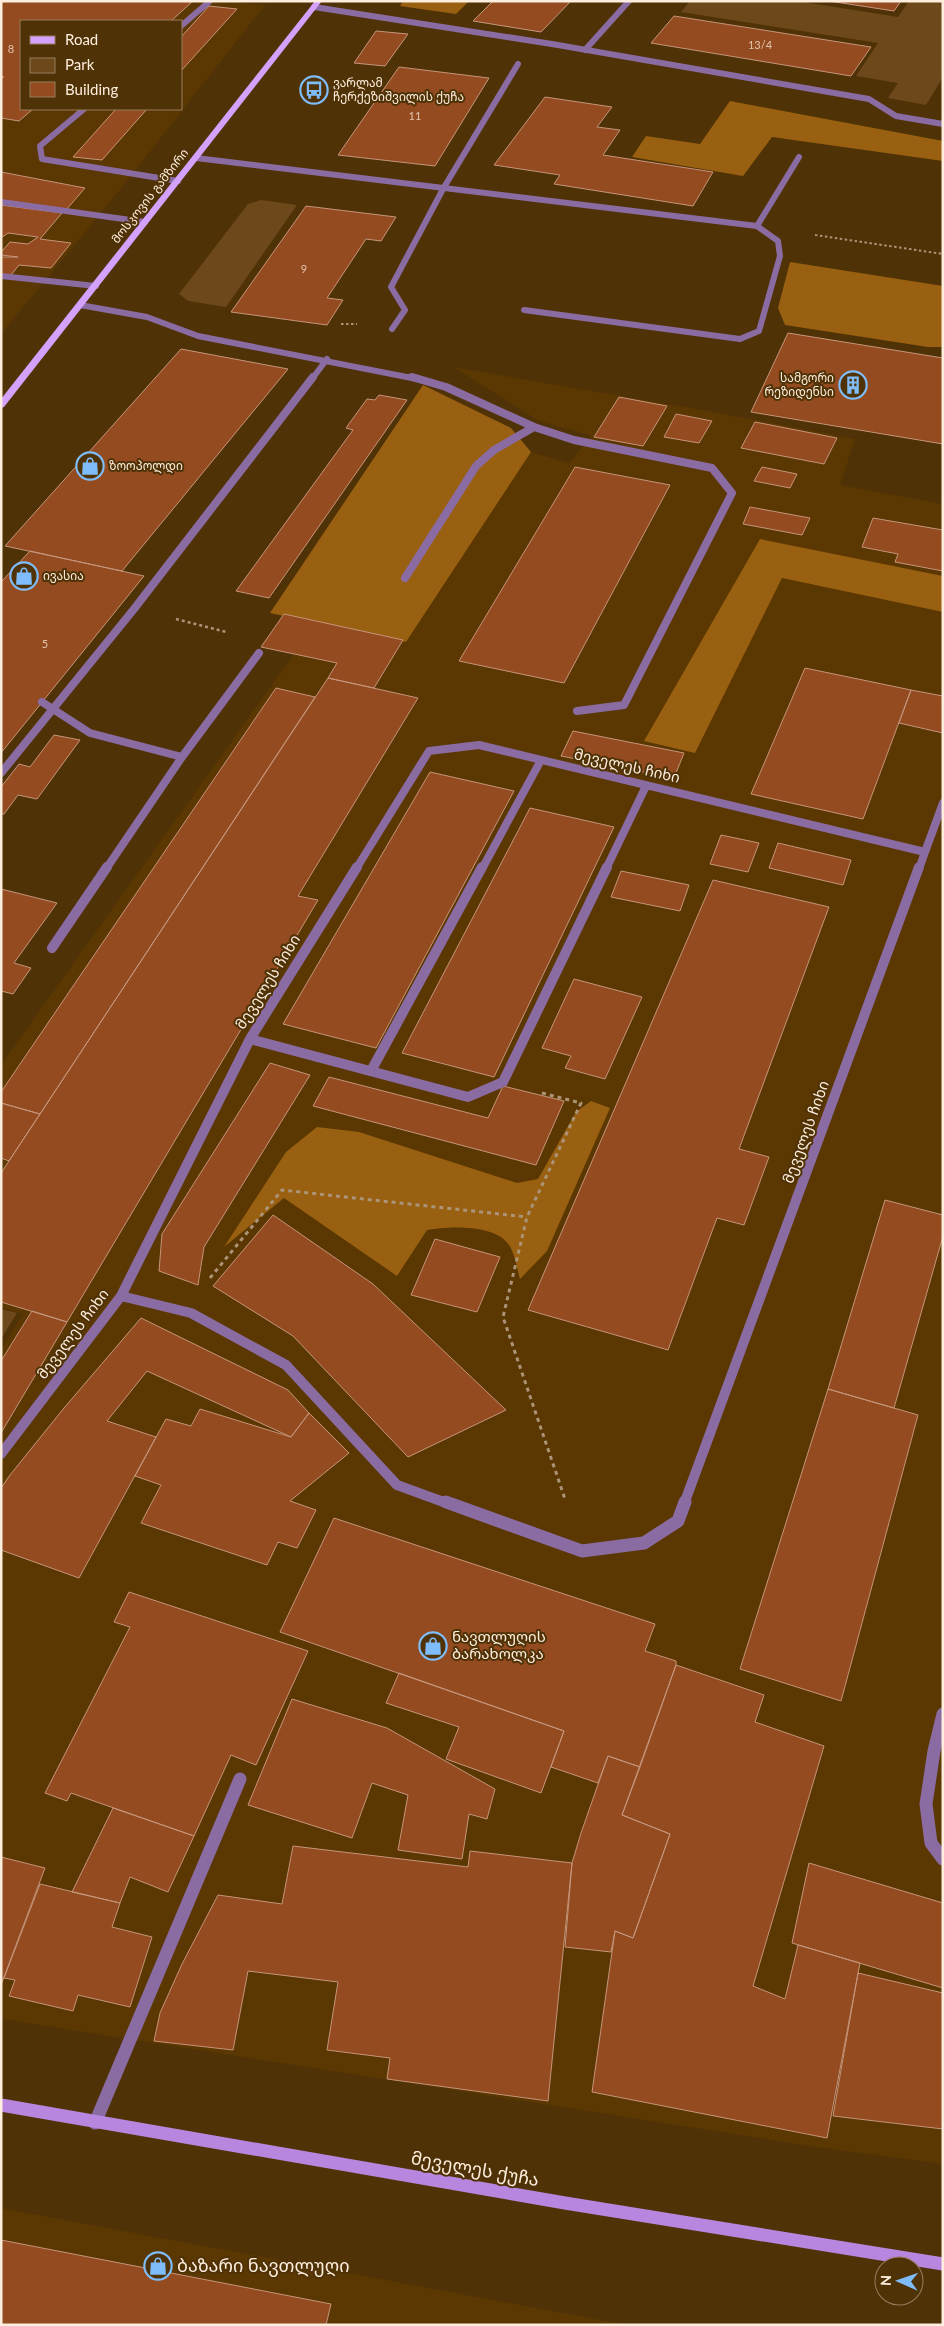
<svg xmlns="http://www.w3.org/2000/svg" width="944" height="2326" viewBox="0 0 944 2326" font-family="Lato,'Noto Sans Georgian',sans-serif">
<rect width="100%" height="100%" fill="#503207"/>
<!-- built -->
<path fill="#5b3702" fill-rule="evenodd" d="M1,1H245L244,3L265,5L119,191L1,334ZM21,21H181V109H21Z
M453,367L702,410L855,439L840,485L943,504V576L760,539L695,753L782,578L943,612V2164L823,2148L1,2019V1349L23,1314L1,1308V1065L286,665L318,624L406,642L531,452L569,463L592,436L539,421Z
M1,2208L627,2325H1Z"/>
<!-- green -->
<path fill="#6d481a" d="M690,1H797L898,17L909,1H943V77L926,105L888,98L898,83L856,76L878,43L681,12Z
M261,200L297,205L226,307L188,301L179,294L248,204Z
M1,1309L17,1313L1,1339Z"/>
<!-- forest -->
<path fill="#986010" d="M403,1H469L456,14L400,6Z
M730,101L943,141V161L772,137L743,176L632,157L646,136L700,144Z
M790,262L943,286V347H928L785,325L778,308Z
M423,385L511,428L531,452L406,642L270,613Z
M760,539L943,576V612L782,578L695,753L644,741Z
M591,1101L610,1108L547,1251L520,1279C517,1269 515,1254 509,1245C496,1224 448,1226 427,1230L397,1276L284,1198L224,1247L286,1152L317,1127L359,1132L517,1183L538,1179L576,1112Z"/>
<!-- building -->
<path fill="#934b1f" stroke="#c6957b" d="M1,1H193L171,21H21V109H33L19,121L1,118V79L4,77H1Z
M493,1H571L541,32L473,21Z
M829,1H901L894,11Z
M209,6L237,9L181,71V37Z
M674,16L871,47L851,76L651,43Z
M376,31L408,34L385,66L354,63Z
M399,67L489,78L435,166L338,155Z
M545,97L612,107L597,127L620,130L603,155L713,172L693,206L554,184L560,175L494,165Z
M116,109H147L102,160L73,157Z
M1,172L85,188L66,210L1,200Z
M1,205L62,213L40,239L71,243L51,268L19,265L11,275L1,274V257H18L1,255V252L10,242L28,244L38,237L8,233L1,238Z
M306,206L396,217L381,241L366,239L327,298L343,300L327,325L231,312Z
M788,333L943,358V444L751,412Z
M181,349L288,369L122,571L5,546Z
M379,395L407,400L269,598L236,591L353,430L346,428L367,399L375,400Z
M619,397L667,406L643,446L594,437Z
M676,414L712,421L699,443L664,437Z
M755,422L837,438L824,464L741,448Z
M575,467L670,485L564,683L459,661Z
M762,467L797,474L790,488L754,481Z
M750,507L810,518L802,535L743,524Z
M873,518L943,530V571L895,562L898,554L862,547Z
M30,551L144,576L1,753V582Z
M284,614L403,640L374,688L328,678L337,663L261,647Z
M805,668L911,690L863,819L751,794Z
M328,678L418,698L298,896L318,900L67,1322L1,1302V1173Z
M276,688L315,697L40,1114L1,1103V1092Z
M911,690L943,696V733L899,723Z
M573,731L684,753L674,778L561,756Z
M54,735L80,740L37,799L18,795L4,814H1V787L19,764L30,767Z
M430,772L514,791L376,1048L283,1024Z
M530,808L614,827L494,1077L402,1053Z
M721,835L759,843L748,872L710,864Z
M778,843L851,860L843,885L769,868Z
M621,871L689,885L680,911L611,897Z
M713,880L829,907L739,1149L769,1157L744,1225L717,1218L668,1350L528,1310Z
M1,889L57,903L14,963L31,968L13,994L1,991Z
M574,979L642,997L605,1079L565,1068L571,1056L542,1048Z
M270,1063L310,1075L204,1247L198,1285L159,1271L162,1234Z
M329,1077L488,1118L503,1086L564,1101L536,1165L313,1106Z
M1,1103L40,1114L9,1161L1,1158Z
M885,1200L943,1215V1236L894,1408L828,1389Z
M273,1215L373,1284L506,1410L408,1457L293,1336L213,1286Z
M435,1239L500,1257L477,1312L411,1295Z
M32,1311L67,1322L1,1433V1361Z
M141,1318L288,1390L309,1413L291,1437L147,1371L107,1421L156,1437L79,1578L1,1550V1488L10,1475L64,1408Z
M828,1389L918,1415L841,1701L740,1669Z
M200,1409L291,1437L309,1413L349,1453L290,1501L316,1510L297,1548L278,1542L267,1565L141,1523L161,1485L135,1476L166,1419L191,1426Z
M334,1518L655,1624L645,1651L676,1661V1665L640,1767L608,1756L598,1783L551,1767L564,1731L280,1632Z
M129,1592L308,1651L256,1765L231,1755L194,1836L71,1793L67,1801L45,1793L130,1627L114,1622Z
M676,1665L764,1695L755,1722L824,1746L753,1986L785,1999L798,1945L860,1963L827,2138L592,2092L615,1931L633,1938L670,1834L622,1815Z
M399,1673L564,1731L541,1793L446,1759L459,1727L386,1703Z
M292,1699L387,1728L495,1789L487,1819L469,1814L462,1859L398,1850L408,1795L372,1783L352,1838L248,1805Z
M608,1756L640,1767L622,1815L670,1834L633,1938L615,1931L611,1952L565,1947L572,1863L581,1833Z
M113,1808L194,1836L168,1892L130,1877L120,1903L72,1892Z
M293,1846L468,1867L470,1851L572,1863L548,2101L387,2079L390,2058L327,2050L338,1982L248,1971L233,2050L154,2041L160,2013L182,1964L218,1895L282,1904Z
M1,1857L45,1868L1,1985Z
M809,1863L943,1903V1988L792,1943Z
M40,1884L120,1903L112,1927L152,1937L130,2007L78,1995L73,2011L9,1996L15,1980L4,1978Z
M858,1973L943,1993V2129L833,2116Z
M1,2240L331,2304L326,2325H1Z"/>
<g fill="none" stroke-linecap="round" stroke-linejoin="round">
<!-- path-far2 -->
<path stroke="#ab9477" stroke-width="2" stroke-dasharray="2.5 2.5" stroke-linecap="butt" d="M815,235L943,254
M341,324H357"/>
<!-- path-far1 -->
<path stroke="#ab9477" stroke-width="2.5" stroke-dasharray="3 3" stroke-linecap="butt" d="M176,619L226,632"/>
<!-- path -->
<path stroke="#ab9477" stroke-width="3" stroke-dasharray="4 4" stroke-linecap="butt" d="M542,1093L581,1103L527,1217L503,1317L565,1499
M210,1278L282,1190L527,1217"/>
<!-- lane-far3 -->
<path stroke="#8a6ca3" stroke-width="6" d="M314,7L552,44L869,99L896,116L943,124
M181,26L210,1
M585,50L629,1
M84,109L40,146L42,159L178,181
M1,202L145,222
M1,276L96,286
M80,305L147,317L198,336L417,379
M524,310L740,339L759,331L780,256L778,241L757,226L799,157
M392,329L405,310L391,287L443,189L518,64
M312,379L327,359"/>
<!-- lane-far2 -->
<path stroke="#8a6ca3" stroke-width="8" d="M412,377L446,387L534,427L574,440L712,468L732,493L624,705L577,711
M405,578L476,466L494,450L534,427
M42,702L90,733L182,757
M1,773L134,609L313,377
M925,852L943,803
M106,869L182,757L259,653
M356,869L429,751L479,745L925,852L919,869
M482,869L541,760
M606,869L646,786"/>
<!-- lane-far1 -->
<path stroke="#8a6ca3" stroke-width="10" d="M52,948L107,867
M250,1039L468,1097L503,1082L607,867
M371,1071L482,867
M121,1296L191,1313L286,1365L397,1485L449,1504
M121,1296L250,1039L357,867
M1,1454L121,1296
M684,1504L919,867"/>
<!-- lane -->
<path stroke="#8a6ca3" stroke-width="13" d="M446,1502L582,1551L644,1543L678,1521L685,1502
M943,1714L934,1751L926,1804L931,1843L943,1859
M95,2123L240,1779"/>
<!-- street -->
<path stroke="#8a6ca3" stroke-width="6" d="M196,158L757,226"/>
<!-- secondary -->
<path stroke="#b786df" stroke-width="13" d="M1,2105L565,2203L943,2264"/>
<!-- primary -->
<path fill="#d4a1fd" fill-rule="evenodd" d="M315,1H322L4,407L1,408V399Z"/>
</g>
<!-- icons -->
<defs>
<g id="bus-ring" transform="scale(1.4375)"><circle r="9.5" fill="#503207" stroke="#7fbdfa" stroke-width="1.5"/><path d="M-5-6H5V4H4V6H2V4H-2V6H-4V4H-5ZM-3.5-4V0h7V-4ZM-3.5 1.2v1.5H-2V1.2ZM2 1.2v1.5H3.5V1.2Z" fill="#7fbdfa"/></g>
<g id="building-ring" transform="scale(1.4375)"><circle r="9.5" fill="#503207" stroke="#7fbdfa" stroke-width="1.5"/><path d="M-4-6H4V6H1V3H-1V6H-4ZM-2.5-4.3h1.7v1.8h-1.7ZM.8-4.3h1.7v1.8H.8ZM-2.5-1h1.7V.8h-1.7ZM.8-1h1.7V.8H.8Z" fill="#7fbdfa"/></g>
<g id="shop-ring" transform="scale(1.4375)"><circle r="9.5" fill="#503207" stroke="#7fbdfa" stroke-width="1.5"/><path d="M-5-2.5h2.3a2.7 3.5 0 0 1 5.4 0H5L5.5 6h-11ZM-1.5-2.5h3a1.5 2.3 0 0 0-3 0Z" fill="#7fbdfa"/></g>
</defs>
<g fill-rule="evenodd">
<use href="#bus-ring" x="314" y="90"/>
<use href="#building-ring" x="853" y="385"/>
<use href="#shop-ring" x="90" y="466"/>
<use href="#shop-ring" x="24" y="576"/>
<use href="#shop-ring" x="433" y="1646"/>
<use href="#shop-ring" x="158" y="2266"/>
</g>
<g text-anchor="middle" stroke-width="4" stroke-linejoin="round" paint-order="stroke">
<!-- far-number labels -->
<g font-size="11" fill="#e3c5ae">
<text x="760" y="49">13/4</text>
<text x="11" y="53">8</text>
<text x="415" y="120">11</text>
<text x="304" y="273">9</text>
<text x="45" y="648">5</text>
</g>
<!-- far-poi labels -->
<g font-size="12" fill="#feeedd" stroke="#503207" text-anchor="start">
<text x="333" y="87">ვარლამ<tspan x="333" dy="14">ჩერქეზიშვილის ქუჩა</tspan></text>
<text x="834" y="382" text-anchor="end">სამგორი<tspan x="834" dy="14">რეზიდენსი</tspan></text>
<text x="109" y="470">ზოოპოლდი</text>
<text x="43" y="580">ივასია</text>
</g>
<!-- far-street labels -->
<g font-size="12" fill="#feeedd" stroke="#503207">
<text transform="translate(150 196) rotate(-52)" y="4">მოსკოვის გამზირი</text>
</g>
<!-- street labels -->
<g font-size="15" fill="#feeedd" stroke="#503207">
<text transform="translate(627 766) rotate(13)" y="5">მეველეს ჩიხი</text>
<text transform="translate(268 982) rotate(-58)" y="5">მეველეს ჩიხი</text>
<text transform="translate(806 1132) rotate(-70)" y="5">მეველეს ჩიხი</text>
<text transform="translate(73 1334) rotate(-53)" y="5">მეველეს ჩიხი</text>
</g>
<!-- poi labels -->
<g font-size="15" fill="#feeedd" stroke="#503207" text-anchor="start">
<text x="452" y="1642">ნავთლუღის<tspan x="452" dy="17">ბარახოლკა</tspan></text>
</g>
<!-- near-street labels -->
<g font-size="18" fill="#feeedd" stroke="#503207">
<text transform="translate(475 2169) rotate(10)" y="6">მეველეს ქუჩა</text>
</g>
<!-- near-poi labels -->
<g font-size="18" fill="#feeedd" stroke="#503207" text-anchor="start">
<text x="177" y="2272">ბაზარი ნავთლუღი</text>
</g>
</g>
<!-- border -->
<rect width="944" height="2326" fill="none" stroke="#feeedd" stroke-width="5"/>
<!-- legend -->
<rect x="20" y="20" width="162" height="90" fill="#503207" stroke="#967d5d"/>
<rect x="30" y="36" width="25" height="8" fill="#d4a1fd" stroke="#967d5d"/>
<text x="65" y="45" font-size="15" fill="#feeedd">Road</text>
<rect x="30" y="58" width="25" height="15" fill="#6d481a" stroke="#967d5d"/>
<text x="65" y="70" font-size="15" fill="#feeedd">Park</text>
<rect x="30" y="82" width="25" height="15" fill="#934b1f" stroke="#967d5d"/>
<text x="65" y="95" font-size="15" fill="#feeedd">Building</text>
<!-- north arrow -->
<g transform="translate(899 2281) rotate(272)"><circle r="24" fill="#503207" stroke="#967d5d"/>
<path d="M0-4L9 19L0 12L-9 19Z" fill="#7fbdfa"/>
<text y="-8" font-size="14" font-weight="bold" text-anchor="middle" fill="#feeedd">N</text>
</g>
</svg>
